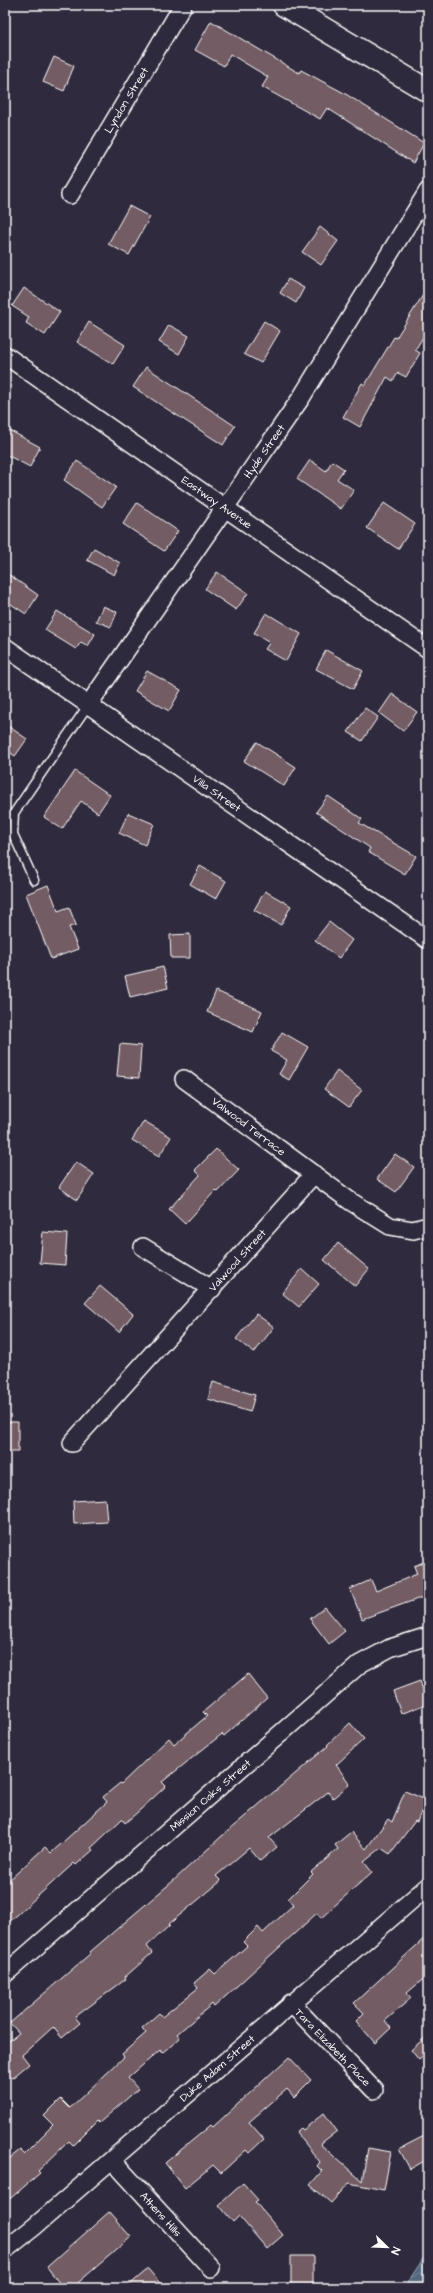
<svg xmlns="http://www.w3.org/2000/svg" width="433" height="2293" viewBox="0 0 433 2293" font-family="'Architects Daughter',sans-serif">
<defs>
<pattern id="water-waves" width="16" height="10" patternUnits="userSpaceOnUse"><rect width="16" height="10" fill="#52677d"/><path d="M0 5q4-4 8 0t8 0" fill="none" stroke="#6c7e90"/></pattern>
</defs>
<rect width="100%" height="100%" fill="#2f2a3d"/>
<filter id="ink" filterUnits="userSpaceOnUse"><feTurbulence type="fractalNoise" baseFrequency=".025" numOctaves="2"/><feDisplacementMap in="SourceGraphic" scale="8" xChannelSelector="R" yChannelSelector="G"/><feConvolveMatrix kernelMatrix="1 2 1 2 8 2 1 2 1" color-interpolation-filters="sRGB"/></filter>
<g filter="url(#ink)">
<!-- water -->
<path fill="url(#water-waves)" stroke="#97a4b1" d="M428,2251V2288H404Z"/>
<!-- building -->
<path fill="#735b63" stroke="#fff" d="M211,21L299,73L301,70L344,93L424,143L413,163L327,108L320,119L262,87L268,77L230,54L224,66L195,50Z
M54,57L74,66L64,91L43,82Z
M129,206L150,217L129,255L108,244Z
M320,227L338,241L321,265L302,252Z
M288,279L304,288L296,303L280,293Z
M428,287V329L415,350L420,353L406,377L398,373L393,381L387,377L360,427L343,417L362,383L365,385L394,337L396,338Z
M24,288L60,312L45,335L26,323L29,317L12,306Z
M264,321L280,331L261,363L244,354Z
M89,322L125,345L113,364L77,342Z
M169,325L189,336L179,354L159,342Z
M146,367L235,426L223,445L133,387Z
M9,430L40,447L30,467L5,454V437Z
M310,460L326,471L332,461L344,469L337,479L354,490L341,509L297,479Z
M77,461L116,487L102,507L64,480Z
M137,503L178,531L164,551L123,524Z
M384,503L415,524L398,549L367,528Z
M94,548L120,563L114,575L87,560Z
M5,572L38,595L26,614L5,600Z
M217,572L248,593L236,610L205,589Z
M103,606L117,612L111,627L96,621Z
M57,611L95,634L88,646L81,642L76,649L45,630Z
M266,613L301,634L286,661L265,649L270,642L254,633Z
M326,650L363,671L353,689L316,669Z
M147,671L181,690L169,711L135,691Z
M392,694L417,712L403,731L379,713Z
M365,708L378,717L362,741L348,732Z
M5,724L27,739L15,756L5,749Z
M257,742L296,767L284,786L244,761Z
M75,771L110,795L98,813L81,801L62,829L44,817Z
M328,796L362,819L359,823L416,856L405,874L368,852L370,848L316,812Z
M128,813L154,824L145,845L119,833Z
M200,866L226,881L216,899L190,884Z
M48,885L58,911L69,907L76,925L69,927L78,949L51,959L26,894Z
M265,891L291,906L281,925L254,910Z
M329,922L352,940L339,958L315,940Z
M190,934V958H171L170,935Z
M163,967L168,988L130,997L125,976Z
M216,991L262,1011L253,1032L207,1012Z
M282,1032L308,1047L289,1080L279,1074L287,1060L271,1051Z
M120,1044L141,1046L139,1078L117,1076Z
M337,1071L362,1090L349,1107L324,1089Z
M144,1121L171,1137L159,1156L132,1140Z
M216,1149L239,1170L218,1192L216,1190L185,1224L169,1209L200,1175L195,1170Z
M395,1154L414,1167L396,1192L377,1179Z
M76,1162L94,1174L77,1200L59,1187Z
M43,1232L67,1234L65,1265L40,1263Z
M338,1243L369,1269L355,1286L324,1260Z
M302,1269L319,1284L299,1307L282,1293Z
M100,1286L133,1314L119,1332L85,1303Z
M256,1314L274,1327L254,1353L236,1339Z
M213,1382L255,1395L250,1412L208,1399Z
M5,1422H18V1452H5Z
M105,1499L107,1522L74,1524L73,1501Z
M428,1560V1600L426,1596L362,1619L350,1589L371,1580L376,1591L417,1574L414,1566Z
M325,1607L345,1631L329,1644L310,1619Z
M248,1674L267,1698L224,1736L222,1734L162,1782L166,1786L140,1810L125,1823L122,1819L91,1848L93,1850L76,1865L74,1863L5,1926V1884L45,1847L51,1853L107,1802L103,1797L120,1783L121,1784L169,1738L174,1744L207,1716L203,1712Z
M420,1681L428,1703L401,1714L393,1691Z
M350,1723L364,1739L336,1765L350,1784L333,1798L328,1792L269,1838L277,1847L260,1861L249,1848L216,1876L221,1881L169,1924L170,1925L147,1946L152,1953L125,1977L126,1979L75,2017L80,2023L62,2038L53,2027L22,2055L29,2064L12,2078L5,2070V2044L19,2033L10,2023L91,1953L90,1952L173,1881L222,1836L328,1746L327,1745Z
M405,1791L426,1800L417,1822L415,1821L390,1854L381,1848L364,1862L372,1872L321,1918L317,1913L214,2007L212,2004L177,2034L180,2038L163,2053L160,2050L128,2078L138,2089L99,2123L97,2121L73,2145L69,2141L38,2171L40,2173L5,2203V2162L20,2150L24,2154L53,2125L44,2116L61,2099L70,2108L124,2057L122,2054L146,2033L142,2028L159,2013L162,2017L198,1988L194,1983L210,1969L215,1974L247,1946L243,1942L258,1927L263,1933L294,1904L288,1899L313,1874L311,1872L338,1849L335,1845L351,1832L366,1849L388,1819L392,1822Z
M428,1935V1975L407,1993L411,1998L385,2021L391,2028L375,2043L356,2021L364,2013L354,2003Z
M428,2035V2052L419,2060L411,2050Z
M289,2057L311,2080L294,2097L287,2089L249,2122L264,2139L249,2153L246,2150L221,2173L213,2165L185,2188L165,2163L211,2125L213,2127Z
M324,2113L337,2131L320,2144L362,2181L368,2148L391,2152L384,2190L349,2183L331,2203L310,2185L322,2171L317,2166L320,2162L296,2132L301,2128L303,2130Z
M424,2136L428,2144V2159L410,2169L399,2149Z
M243,2183L258,2200L255,2202L283,2235L267,2249L239,2216L233,2222L219,2205Z
M109,2212L131,2237L72,2288H63L47,2267Z
M291,2256H313V2288H291Z
M148,2269L164,2288H126Z"/>
<g fill="none" stroke-linecap="round" stroke-linejoin="round">
<!-- lane casing -->
<g stroke="#fff" stroke-width="11">
<path id="lane" d="M34,880L13,834L14,813L89,704"/>
</g>
<!-- street casing -->
<g stroke="#fff" stroke-width="20">
<path id="street" d="M70,195L183,5
M5,355L428,649
M5,647L428,940
M89,704L301,398L428,191
M184,1079L350,1201L390,1226L413,1230L428,1226
M143,1247L212,1289
M72,1443L314,1174
M5,1974L360,1664L390,1648L428,1636
M291,2003L374,2090
M112,2160L211,2268
M5,2250L34,2227L428,1886"/>
</g>
<!-- secondary casing -->
<g stroke="#fff" stroke-width="25">
<path id="secondary" d="M284,5L428,91"/>
</g>
<!-- lane -->
<use href="#lane" stroke="#2f2a3d" stroke-width="8"/>
<!-- street -->
<use href="#street" stroke="#2f2a3d" stroke-width="17"/>
<!-- secondary -->
<use href="#secondary" stroke="#2f2a3d" stroke-width="22"/>
</g>
</g>
<g text-anchor="middle" stroke-width="3" stroke-linejoin="round" paint-order="stroke">
<!-- street labels -->
<g font-size="11" fill="#fff" stroke="#2f2a3d">
<text transform="translate(126 100) rotate(-59)" y="4">Lyndon Street</text>
<text transform="translate(264 451) rotate(-55)" y="4">Hyde Street</text>
<text transform="translate(217 502) rotate(35)" y="4">Eastway Avenue</text>
<text transform="translate(217 793) rotate(35)" y="4">Villa Street</text>
<text transform="translate(249 1126) rotate(37)" y="4">Valwood Terrace</text>
<text transform="translate(237 1260) rotate(-48)" y="4">Valwood Street</text>
<text transform="translate(210 1795) rotate(-41)" y="4">Mission Oaks Street</text>
<text transform="translate(333 2047) rotate(46)" y="4">Tara Elizabeth Place</text>
<text transform="translate(217 2068) rotate(-41)" y="4">Duke Adam Street</text>
<text transform="translate(161 2214) rotate(48)" y="4">Athens Hills</text>
</g>
</g>
<!-- margin -->
<rect width="433" height="2293" fill="none" stroke="#2f2a3d" stroke-width="20"/>
<rect x="10" y="10" width="413" height="2273" fill="none" stroke="#fff" stroke-width="1.5" filter="url(#ink)"/>
<!-- north arrow -->
<g transform="translate(387 2247) rotate(113)" stroke="#2f2a3d" stroke-width="3" paint-order="stroke">
<path d="M0-3L7 15L0 10L-7 15Z" fill="#ffffff"/>
<text y="-6" font-size="11" font-weight="bold" text-anchor="middle" fill="#ffffff">N</text>
</g>
</svg>
